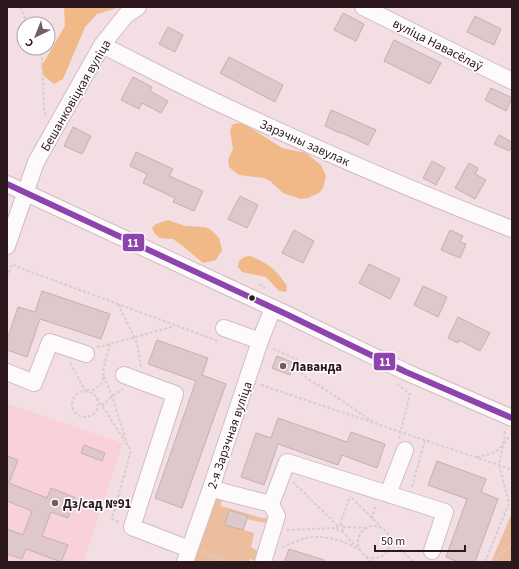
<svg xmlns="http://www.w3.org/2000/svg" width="519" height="569" viewBox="0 0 519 569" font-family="'Source Sans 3',sans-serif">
<rect width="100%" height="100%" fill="#f3dee3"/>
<!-- built -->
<path fill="#f9d1db" d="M7,404L123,443L83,562H7Z"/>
<!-- green -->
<path fill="#edbe9d" d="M222,496L221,506L262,518H267L270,509V523C254,522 243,518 229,511L225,524L254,533L251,547L259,552L260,562L250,559L249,562H189L212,497Z
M512,513V562H491Z"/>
<!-- forest -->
<path fill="#f1b888" d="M64,7H120L97,14L85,27L63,79L54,84L44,76L41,67L65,26Z
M240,123L246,125L282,148L306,153L321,165L326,176L323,188L319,193L308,198L301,199L283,193L270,181L264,178L239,175L229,167L228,160L233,149L230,130L233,124Z
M168,220L185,226L204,227L210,229L219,238L222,250L216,260L203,263L184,247L173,239L160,238L155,234L152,228L156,224Z
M250,256C269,264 276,269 287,286L286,292L279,291L266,277L242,272L238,267L239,261L244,257Z"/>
<!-- building -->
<path fill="#dfc8c9" stroke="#c4b0b1" d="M343,13L364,24L356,41L334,30Z
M475,16L501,29L494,45L467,32Z
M168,27L183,35L175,52L159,44Z
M394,40L441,63L430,84L384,61Z
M229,57L283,85L275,102L220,73Z
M133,77L152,87L150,91L168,101L161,113L142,103L139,109L121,100Z
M491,88L512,98L506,111L485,100Z
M331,110L376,130L368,145L340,132V133L325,126Z
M73,127L91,136L82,154L64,146Z
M499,135L512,142V146L509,151L494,144Z
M136,152L173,169L169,176L203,191L194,211L173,202L175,198L143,183L147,174L130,166Z
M432,161L445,168L436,185L423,178Z
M469,163L478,168L475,174L486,180L475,199L455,188Z
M240,196L258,205L247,228L228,219Z
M294,230L314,241L303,263L282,253Z
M450,230L463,236L460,242L466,244L460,258L441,250Z
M369,264L400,279L390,299L359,283Z
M423,286L447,297L438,317L414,305Z
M42,291L110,314L101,339L40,319L27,357L7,350V340L18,307L35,312Z
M458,317L490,333L480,351L459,340L458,343L448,338Z
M157,340L208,358L202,375L226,384L182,508L155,498L196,381L148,364Z
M277,356L294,363L290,375L272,368Z
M278,418L347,442L351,432L385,444L377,468L342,455L338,465L278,444L264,485L241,477L256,433L271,438Z
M84,445L105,453L102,461L81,453Z
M7,456L18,460L9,483L47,498L51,488L76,498L68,518L51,512L42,536L68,545L61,562L26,549L22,559L7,554V529L23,535L32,511L7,501Z
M437,461L486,479L481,492L498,499L475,562H458L446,557L467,499L428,485Z
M229,510L248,516L243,530L225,525Z
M289,549L324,560L323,562H284Z"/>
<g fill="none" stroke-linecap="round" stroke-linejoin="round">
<!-- minor casing -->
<g stroke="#d1bcc1" stroke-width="18">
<path id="minor" d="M363,7L512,81
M102,45C144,66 185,88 227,107C321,151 416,192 512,229
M7,184L286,314L406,372L512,418
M7,246L36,162L102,45L126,15L138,7
M224,328L260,341
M7,372L34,383L50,342L86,354
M124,375L175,394L132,527L189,549
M211,488L224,492L271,504L277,516L263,562
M388,494L405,450
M271,504L287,462L445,512L432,551
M185,562L211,488L260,341L273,308"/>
</g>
<!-- path -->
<path stroke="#d4cecf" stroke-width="2" stroke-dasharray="3 2" stroke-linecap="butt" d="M20,7L28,24
M38,48L42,59L44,110L46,116
M7,277L12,264L23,269L218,341
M259,284L265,288
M118,304L137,343L141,367
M97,346L99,347L175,326
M273,349L296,359L297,366L300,372L308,379L332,394L373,422
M70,363L86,392
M104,376L112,396L127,444L131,450L112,519L119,522
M397,384L410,394L399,438
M261,385L499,465L512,470
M87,390H94L101,384L104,376L103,370L110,344
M72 404a13 13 0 1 1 26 0a13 13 0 1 1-26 0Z
M97,398L125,441
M102,406L112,396L123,389
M477,457C496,453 505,451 505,429
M293,482L338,526
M412,487L425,440
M352,498L380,526
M372,519L376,504
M337 528a3 3 0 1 1 6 0a3 3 0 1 1-6 0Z
M340,525L350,496
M358 542a16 16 0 1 1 32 0a16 16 0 1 1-32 0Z
M343,527L366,528
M287,530L337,528
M342,531L357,548
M390,538L413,562
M282,547C291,544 303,538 312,537C327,536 349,542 361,551
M202,551L227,562
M366,557L368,560L373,562
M485,562L509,503L499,465L503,445L508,438L512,437
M492,562L512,544"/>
<!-- minor -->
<use href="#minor" stroke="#fdfafb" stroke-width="16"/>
<!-- bus-1 casing -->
<g stroke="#fff" stroke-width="9">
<path id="bus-1" d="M7,184L286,314L406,372L512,418"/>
</g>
<!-- bus-1 -->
<use href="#bus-1" stroke="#8e44ad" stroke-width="6"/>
</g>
<!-- markers -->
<circle fill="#2d181e" stroke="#fff" stroke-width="1.5" cx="252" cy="298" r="3.5"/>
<g fill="#725d63" stroke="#fff" stroke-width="1.5">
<circle cx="283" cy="366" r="4"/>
<circle cx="55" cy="503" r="4"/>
</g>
<g text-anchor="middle" stroke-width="3" stroke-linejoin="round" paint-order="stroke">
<!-- street labels -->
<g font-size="13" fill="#2d181e" stroke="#fff">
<text transform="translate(438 44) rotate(27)" y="5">вуліца Навасёлаў</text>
<text transform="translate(75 95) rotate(-60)" y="5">Бешанковіцкая вуліца</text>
<text transform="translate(305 142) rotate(24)" y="5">Зарэчны завулак</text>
<text transform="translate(229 435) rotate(-71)" y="5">2-я Зарэчная вуліца</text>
</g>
<!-- poi labels -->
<g font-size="13" font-weight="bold" fill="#2d181e" stroke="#fff" text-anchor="start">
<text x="291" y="371">Лаванда</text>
<text x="63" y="508">Дз/сад №91</text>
</g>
</g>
<g stroke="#fff" stroke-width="1.5">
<rect x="122" y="233" width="23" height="19" rx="4" fill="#8e44ad"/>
<rect x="373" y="352" width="23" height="19" rx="4" fill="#8e44ad"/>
</g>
<g font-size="11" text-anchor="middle" font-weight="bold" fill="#fff">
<text x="133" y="247">11</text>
<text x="385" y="366">11</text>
</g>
<!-- border -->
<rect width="519" height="569" fill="none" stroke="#2d181e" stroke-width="16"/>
<!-- north arrow -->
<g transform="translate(36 36) rotate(223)"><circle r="19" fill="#ffffff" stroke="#aba3a5"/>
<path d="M0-3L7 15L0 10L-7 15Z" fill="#725d63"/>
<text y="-6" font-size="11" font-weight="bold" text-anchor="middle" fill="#2d181e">С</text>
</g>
<!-- scale -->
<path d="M375 545v6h90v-6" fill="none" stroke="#2d181e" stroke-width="2"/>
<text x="381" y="545" font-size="12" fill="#2d181e" stroke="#ffffff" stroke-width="3" paint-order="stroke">50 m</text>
</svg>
